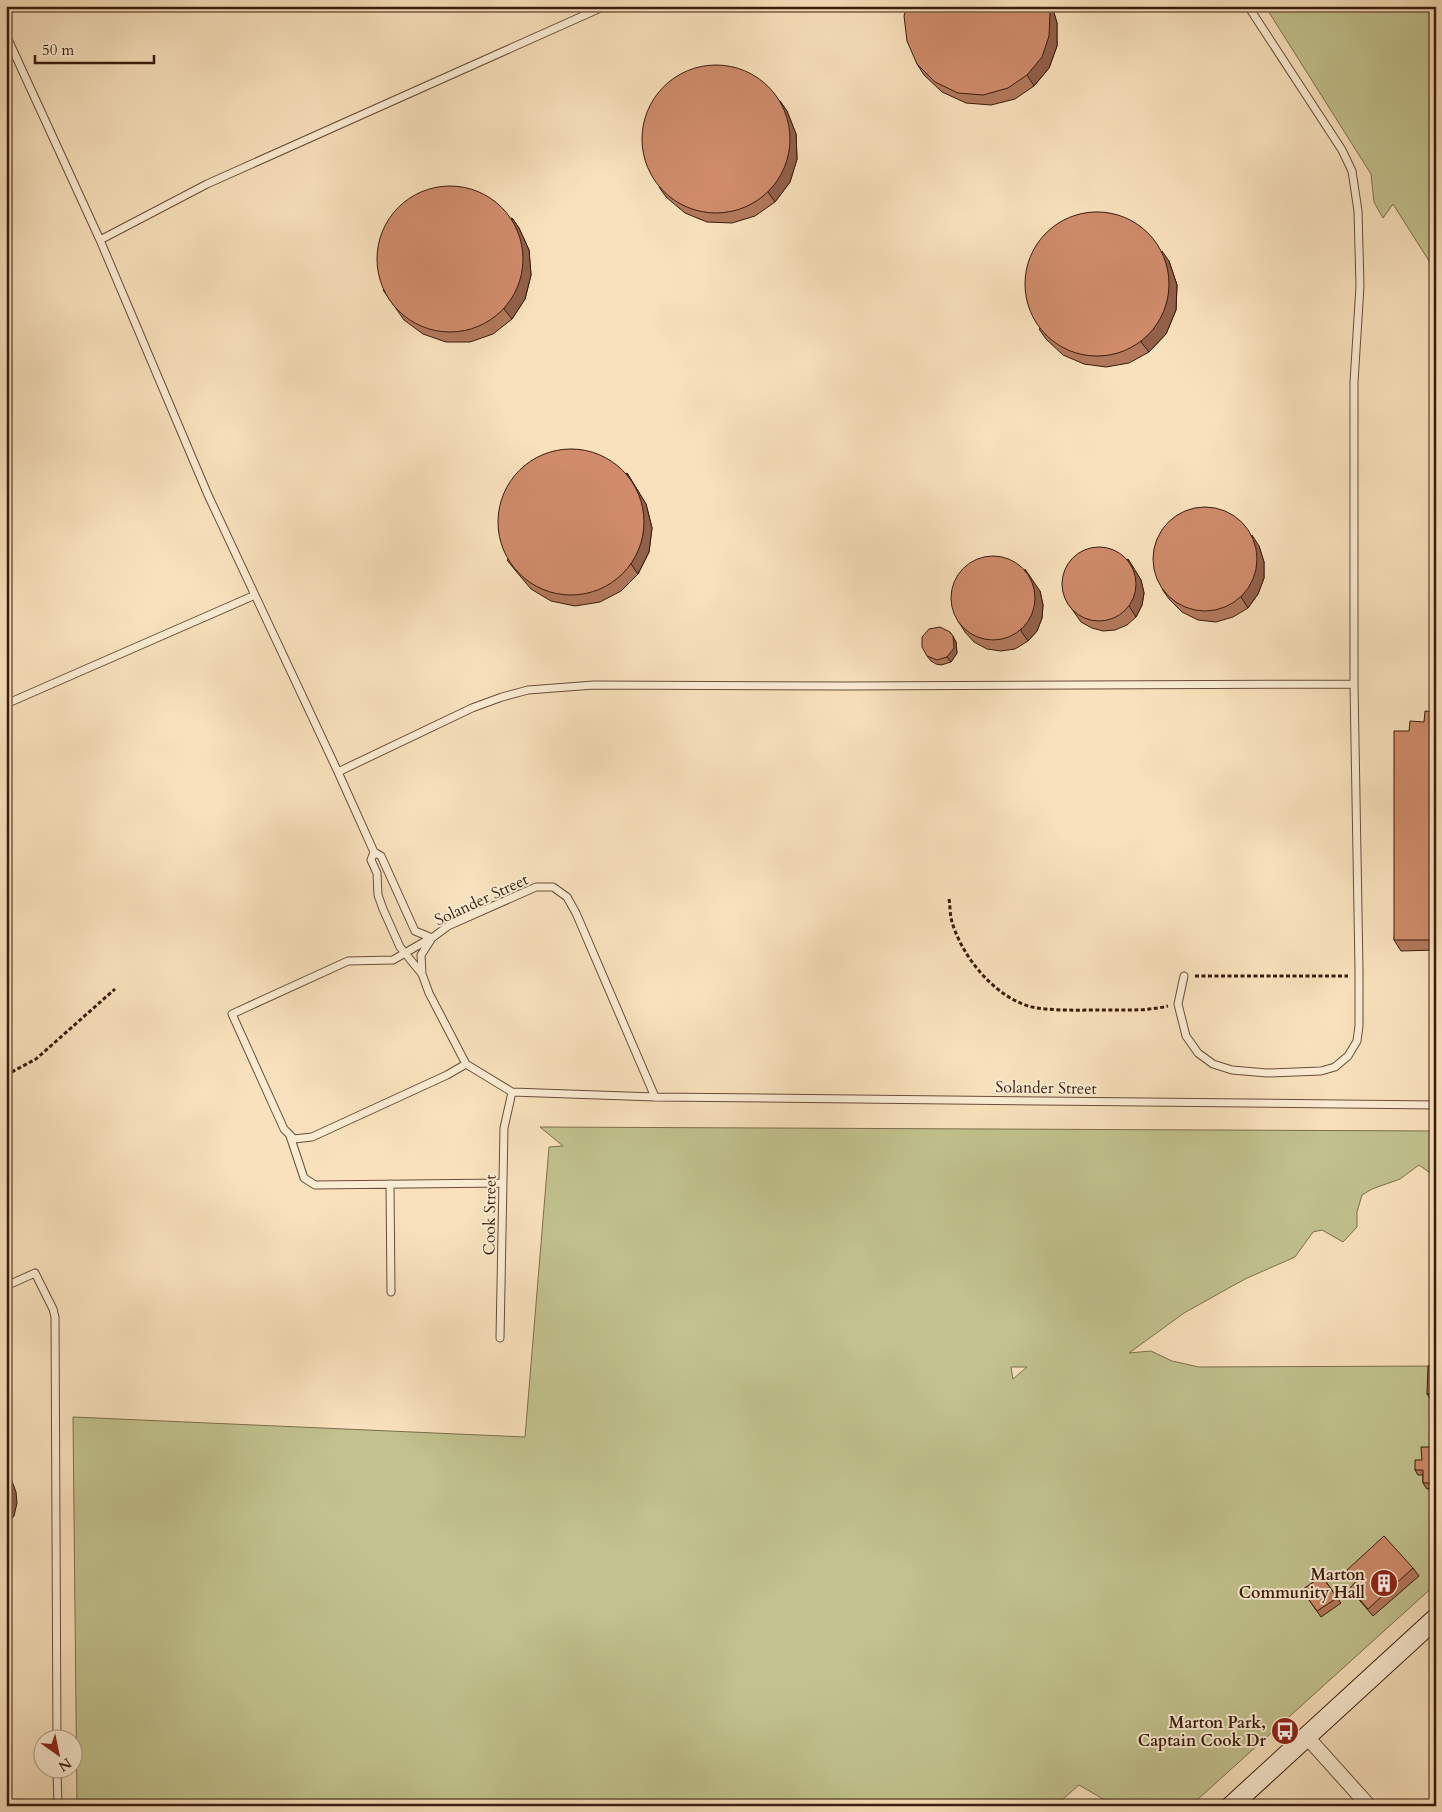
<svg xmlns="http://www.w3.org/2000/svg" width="1442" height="1812" viewBox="0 0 1442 1812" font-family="Cardo,serif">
<rect width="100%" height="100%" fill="#f8e1bc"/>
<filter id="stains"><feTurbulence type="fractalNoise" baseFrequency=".004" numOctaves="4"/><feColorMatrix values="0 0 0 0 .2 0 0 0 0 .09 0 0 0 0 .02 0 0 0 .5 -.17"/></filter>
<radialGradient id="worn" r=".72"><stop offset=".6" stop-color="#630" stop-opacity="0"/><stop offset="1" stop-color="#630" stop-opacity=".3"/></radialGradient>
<!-- green -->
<path fill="#c1c28e" stroke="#7e6e4e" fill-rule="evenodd" d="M1265,6H1436V272L1393,204L1383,218L1374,202L1371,174Z
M540,1127L1436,1131V1177L1419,1165L1400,1179L1372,1189L1362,1195L1357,1212V1227L1343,1242L1322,1230L1313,1232L1295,1257L1245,1279L1184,1313L1129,1353L1151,1351L1172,1361L1199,1367L1436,1366V1584L1197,1800L1115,1806L1079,1785L1055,1806H77L73,1417L525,1437L549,1147L563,1146ZM1011,1367H1027L1013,1379Z"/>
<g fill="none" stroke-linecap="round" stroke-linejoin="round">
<!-- lane casing -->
<g stroke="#6a4c39" stroke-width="9">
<path id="lane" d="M6,35L100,240L208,495L338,772L374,852L381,856L415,931L432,938
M100,240L207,184L605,6
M6,704L255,595
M338,772L472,708L502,697L528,690L594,685L846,686L1354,684
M374,852L371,860L377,873L378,895L383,909L400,947L422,974
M429,939L393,960L348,961L232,1014L284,1129L294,1139L312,1137L447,1075L466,1064
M1184,976L1178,1004L1186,1036L1198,1053L1213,1064L1232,1070L1267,1073L1321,1071L1335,1067L1348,1056L1357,1041L1359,1026V969L1354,684V382L1360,286L1358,211L1352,171L1342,150L1248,6
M655,1097L576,913L567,897L553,887H536L448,926L432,938L421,955L422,974L429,993L466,1064L512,1092L655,1097L1436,1105
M290,1136L304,1178L315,1185L503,1183
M390,1184L391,1292
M6,1286L35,1273L53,1309L55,1317L57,1740
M500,1338L504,1128L512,1092
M57,1770L58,1806"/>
</g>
<!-- street casing -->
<g stroke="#6a4c39" stroke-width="16">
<path id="street" d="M1307,1737L1369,1806"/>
</g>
<!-- secondary casing -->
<g stroke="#3a1b0d" stroke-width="21">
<path id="secondary" d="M1231,1806L1436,1618"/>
</g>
<!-- path -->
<path stroke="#3a1b0d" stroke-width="3" stroke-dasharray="4 2.5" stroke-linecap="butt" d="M949,899C950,905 950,912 951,918C960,956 998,1002 1037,1008C1059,1011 1081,1010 1103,1010C1125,1010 1147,1011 1168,1006
M1195,976H1348
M6,1075L36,1059L115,989"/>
<!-- lane -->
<use href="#lane" stroke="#faecd3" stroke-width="7"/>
<!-- street -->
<use href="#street" stroke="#faecd3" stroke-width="14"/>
<!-- secondary -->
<use href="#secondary" stroke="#faecd3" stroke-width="19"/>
</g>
<!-- wall -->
<path fill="#b2785b" stroke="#3a1b0d" d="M907,6H1052L1057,23V46L1049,68L1034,86L1015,99L991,105L966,103L942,92L924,75L917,64Z
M780,101L787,111L796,134L797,159L790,182L775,202L755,216L732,223L707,222L685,213L666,197L659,187Z
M512,218L519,228L529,250L531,275L525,299L512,319L493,334L470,342H446L423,334L404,320L383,290Z
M1169,261L1177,285L1176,310L1166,334L1149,352L1129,363L1106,367L1084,364L1063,355L1046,339L1039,329Z
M627,473L646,504L652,528L649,552L638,574L621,591L600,602L575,606L551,601L531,589L515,570L507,560Z
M1259,546L1264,562V578L1258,594L1248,608L1233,617L1216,622L1198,620L1182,612L1169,599L1162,589Z
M1128,559L1141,580L1144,593L1142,605L1136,617L1127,625L1115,630L1103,631L1092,628L1081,622L1067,602Z
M1040,591L1043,605L1042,618L1037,631L1028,641L1015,649L1001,651L987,649L974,642L965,632L958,621Z
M950,632L956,642L957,653L951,662L941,665L936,664L931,661L927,656Z
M1436,712V950L1401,951L1394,940L1409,731L1424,722Z
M1436,1366V1400H1431L1427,1394Z
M1436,1447V1488L1427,1489L1423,1483V1475H1418L1415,1470L1422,1460Z
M1413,1568L1419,1576L1373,1616L1355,1595L1350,1588L1356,1582L1347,1570Z
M1322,1576L1341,1603L1321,1617L1302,1590Z"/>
<!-- shaded-wall -->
<path fill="#91614a" stroke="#3a1b0d" d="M1048,6H1052L1057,23V46L1049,68L1034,86L1027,75Z
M780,101L787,111L796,134L797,159L790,182L775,202L768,192Z
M512,218L519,228L529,250L531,275L525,299L512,319L504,309Z
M1162,251L1169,261L1177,285L1176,310L1166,334L1149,352L1141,342Z
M627,473L646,504L652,528L649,552L638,574L631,564Z
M1252,535L1259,546L1264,562V578L1258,594L1248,608L1241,597Z
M1128,559L1141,580L1144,593L1142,605L1136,617L1129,606Z
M1025,569L1040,591L1043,605L1042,618L1037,631L1028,641L1021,631Z
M953,636L956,642L957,653L951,662L947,657Z
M6,1472L12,1481L16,1492L17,1503L14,1516L6,1526Z
M6,1757L9,1769L6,1787Z"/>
<!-- building -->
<path fill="#cf8b6a" stroke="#3a1b0d" d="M907,6H1048L1050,13L1049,36L1042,57L1027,75L1008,88L983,95L958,93L935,82L917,64L907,41L904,16Z
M642 139a74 74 0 1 1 148 0a74 74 0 1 1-148 0Z
M377 259a73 73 0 1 1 146 0a73 73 0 1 1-146 0Z
M1025 284a72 72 0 1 1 144 0a72 72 0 1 1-144 0Z
M498 522a73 73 0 1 1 146 0a73 73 0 1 1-146 0Z
M1153 559a52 52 0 1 1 104 0a52 52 0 1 1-104 0Z
M1062 584a37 37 0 1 1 74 0a37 37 0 1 1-74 0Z
M951 598a42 42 0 1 1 84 0a42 42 0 1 1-84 0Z
M940,627L950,632L953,636L954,648L947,657L937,660L927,656L922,647V637L929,629Z
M1425,711L1436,712V940H1394V731H1409L1410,721L1424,722Z
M1428,1366H1436V1394H1427Z
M1421,1447H1436V1483H1423V1470H1415V1460H1422Z
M6,1474L9,1481L10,1492L6,1505Z
M1384,1536L1413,1568L1368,1609L1350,1588L1357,1580L1347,1570Z
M1322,1576L1337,1598L1317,1611L1302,1590Z"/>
<!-- icons -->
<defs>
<g id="building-disc" transform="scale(1.4375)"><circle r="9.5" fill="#8f2418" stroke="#faecd3"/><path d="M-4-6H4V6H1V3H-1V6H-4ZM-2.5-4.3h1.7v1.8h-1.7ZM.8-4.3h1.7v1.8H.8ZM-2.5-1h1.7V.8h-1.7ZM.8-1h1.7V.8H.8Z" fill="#fff"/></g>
<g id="bus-disc" transform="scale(1.4375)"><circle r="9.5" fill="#8f2418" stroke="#faecd3"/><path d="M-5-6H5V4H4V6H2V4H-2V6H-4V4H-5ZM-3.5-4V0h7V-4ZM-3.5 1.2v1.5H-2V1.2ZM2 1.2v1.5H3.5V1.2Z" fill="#fff"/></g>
</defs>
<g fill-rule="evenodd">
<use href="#building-disc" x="1384" y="1583"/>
<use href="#bus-disc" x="1285" y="1731"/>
</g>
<g text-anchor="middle" stroke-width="4" stroke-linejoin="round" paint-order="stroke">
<!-- street labels -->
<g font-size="16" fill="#3a1b0d" stroke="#faecd3">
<text transform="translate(481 899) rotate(-25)" y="6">Solander Street</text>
<text transform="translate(1046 1087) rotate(1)" y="6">Solander Street</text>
<text transform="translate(489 1215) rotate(-89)" y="6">Cook Street</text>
</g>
<!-- poi labels -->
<g font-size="16" font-weight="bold" fill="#3a1b0d" stroke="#faecd3" text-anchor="end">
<text x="1365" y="1580">Marton<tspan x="1365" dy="18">Community Hall</tspan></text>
<text x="1266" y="1728">Marton Park,<tspan x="1266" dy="18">Captain Cook Dr</tspan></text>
</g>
</g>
<!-- margin -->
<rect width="1442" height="1812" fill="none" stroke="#f8e1bc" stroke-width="25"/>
<rect x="8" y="8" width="1427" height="1797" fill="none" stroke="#3a1b0d" stroke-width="2.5"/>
<rect x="12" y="12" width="1417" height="1787" fill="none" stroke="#3a1b0d"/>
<!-- north arrow -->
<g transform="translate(58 1754) rotate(147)"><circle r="24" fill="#faecd3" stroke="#ad9884"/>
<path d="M0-4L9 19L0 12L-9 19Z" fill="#8f2418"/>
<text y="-8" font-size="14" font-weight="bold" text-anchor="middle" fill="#3a1b0d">N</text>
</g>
<!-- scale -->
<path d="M35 55v8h119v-8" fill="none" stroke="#3a1b0d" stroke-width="2.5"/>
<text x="42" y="55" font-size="15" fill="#3a1b0d" stroke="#faecd3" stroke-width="4" paint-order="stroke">50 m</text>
<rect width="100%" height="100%" filter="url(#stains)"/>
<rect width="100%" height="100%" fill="url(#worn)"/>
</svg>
